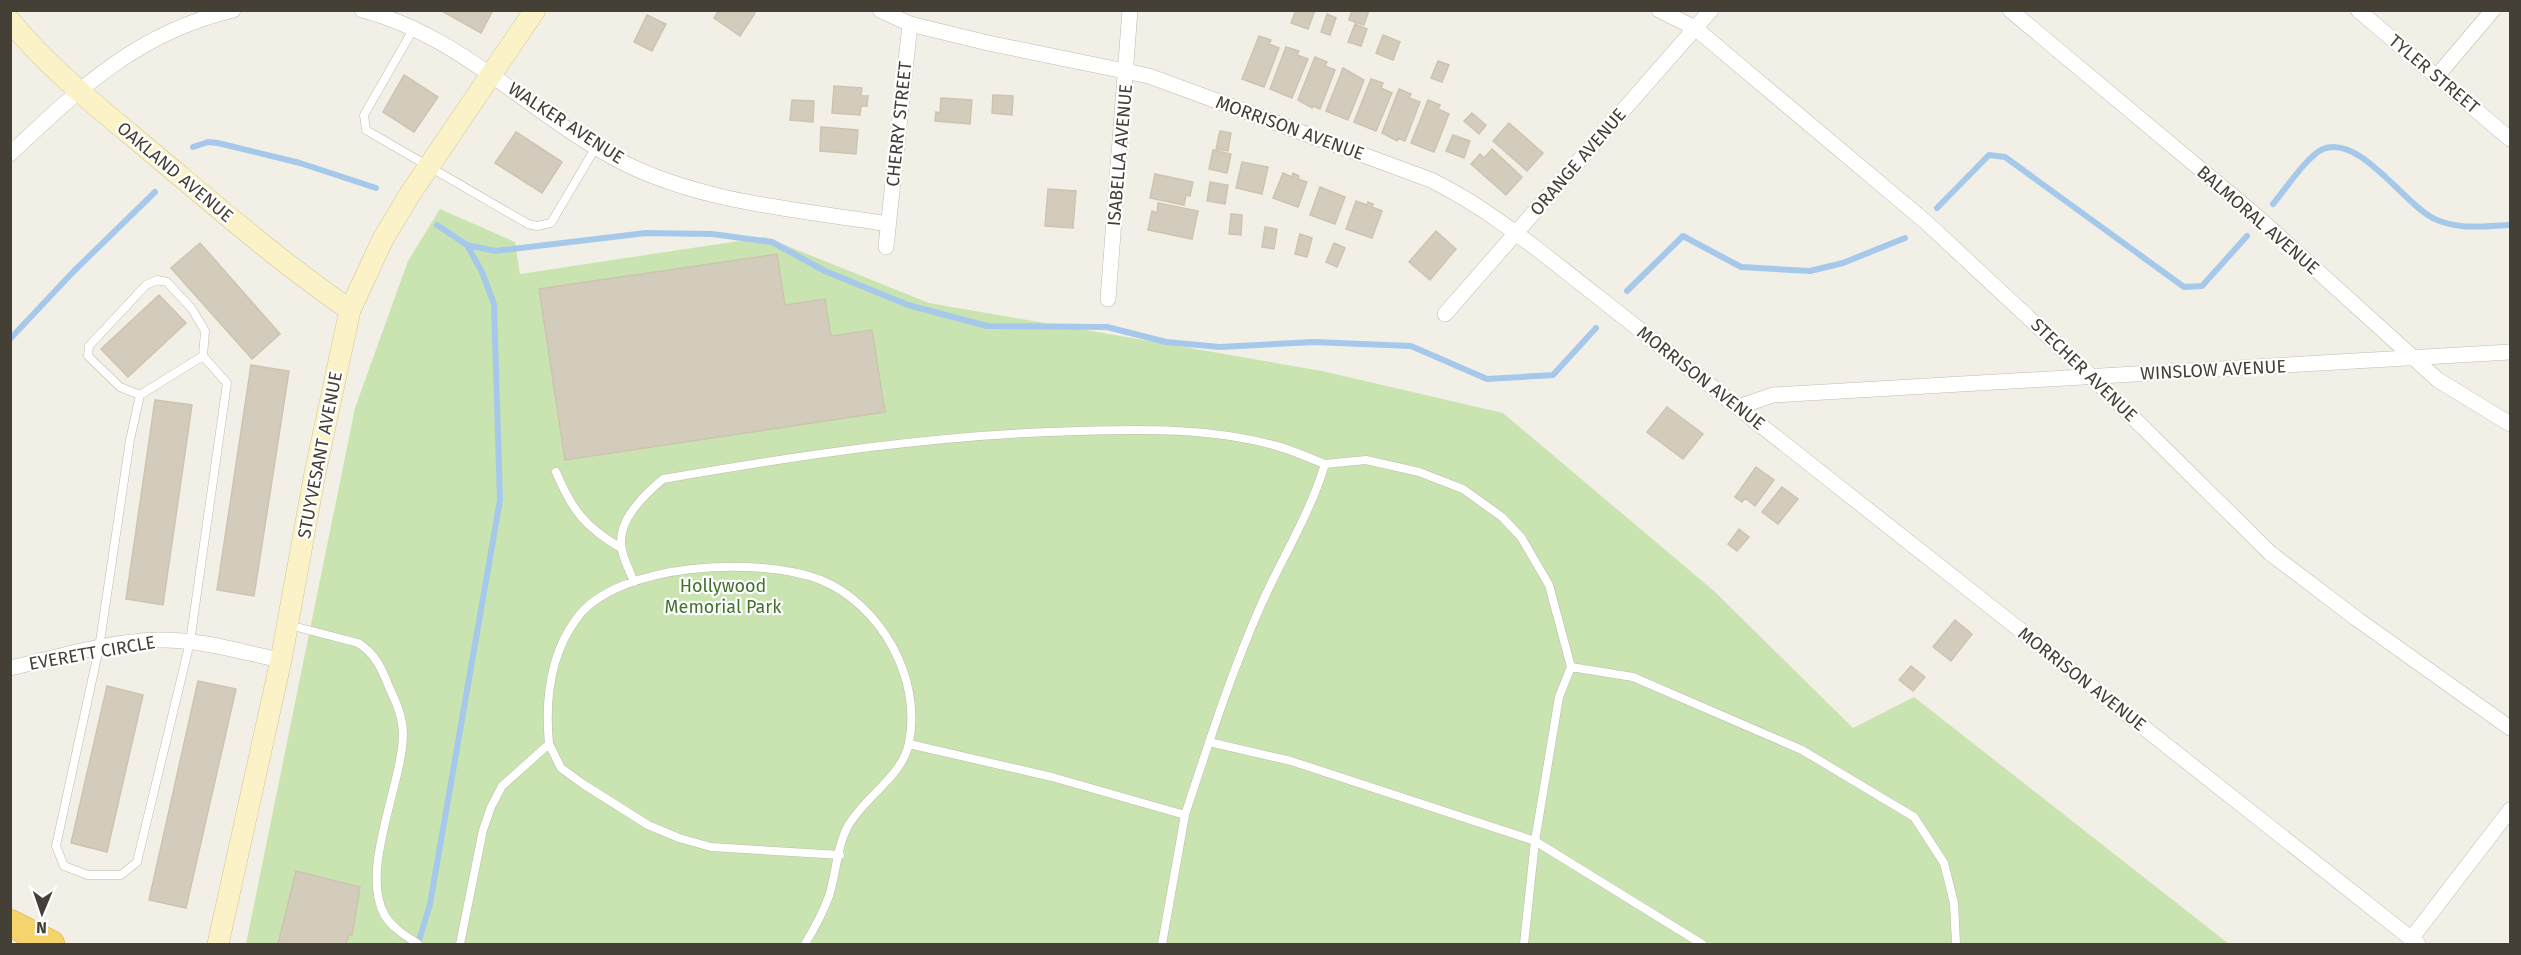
<svg xmlns="http://www.w3.org/2000/svg" width="2521" height="955" viewBox="0 0 2521 955" font-family="'Fira Sans',sans-serif">
<rect width="100%" height="100%" fill="#f2efe6"/>
<!-- green -->
<path fill="#c9e4b1" d="M440,209L515,242L520,274L765,237L929,303L1322,371L1503,413L1714,591L1853,728L1914,697L2229,944H246L355,408L408,261Z"/>
<g fill="none" stroke-linecap="round" stroke-linejoin="round">
<!-- stream -->
<path stroke="#a6c9eb" stroke-width="6" d="M193,147L208,142L218,143L300,163L376,188
M2273,204C2285,190 2307,156 2323,149C2361,134 2406,208 2437,220C2461,230 2485,226 2510,225
M1937,208L1989,155L2005,157L2184,287L2202,286L2247,236
M467,245L495,251L646,233L712,234L772,242L825,271L908,305L987,326L1107,327L1166,342L1220,347L1314,342L1411,346L1487,379L1553,375L1596,328
M1627,291L1683,236L1741,267L1810,271L1843,263L1905,238
M10,339L73,272L155,192
M418,944L430,904L500,500L494,304L482,272L467,245L437,225"/>
</g>
<!-- building -->
<path fill="#d3ccbc" stroke="#cdc4b0" stroke-width="1.5" d="M440,10H493L481,33Z
M719,10H752L755,13L740,36L714,18Z
M1296,10H1315L1308,29L1291,23Z
M1352,10H1369L1364,25L1349,20Z
M1327,14L1336,18L1330,35L1321,32Z
M647,15L666,24L652,51L634,42Z
M1355,24L1367,29L1361,46L1348,42Z
M1383,35L1400,42L1393,60L1376,53Z
M1259,36L1271,40L1269,44L1279,48L1264,87L1242,79Z
M1286,47L1299,51L1297,55L1308,59L1292,98L1270,89Z
M1315,57L1327,62L1325,66L1335,70L1320,109L1313,106L1312,108L1298,100Z
M1438,61L1449,65L1442,82L1431,78Z
M1343,68L1364,80L1348,120L1326,111Z
M404,75L438,97L414,132L383,112Z
M1371,79L1383,83L1381,88L1392,93L1376,131L1354,122Z
M834,86L862,88L861,96H868L867,106H861L860,115L832,113Z
M1399,89L1411,94L1409,98L1420,102L1405,141L1398,138L1397,141L1382,133Z
M993,95L1013,96L1012,115L992,113Z
M941,98L972,100L970,124L935,121L936,112L940,113Z
M792,100L814,101L813,122L790,120Z
M1428,100L1440,105L1438,109L1449,114L1434,152L1411,143Z
M1472,113L1486,125L1479,134L1464,121Z
M1509,123L1543,153L1527,171L1493,141Z
M821,127L858,130L856,154L820,151Z
M1220,131L1231,133L1228,151L1216,149Z
M516,132L562,162L542,193L495,163Z
M1453,135L1470,141L1464,158L1446,151Z
M1492,149L1522,177L1506,195L1471,164L1480,154L1484,158Z
M1213,150L1231,154L1227,173L1209,169Z
M1242,162L1268,167L1262,194L1236,188Z
M1283,173L1292,177L1293,173L1299,176L1298,179L1307,182L1298,207L1273,198Z
M1155,174L1193,182L1190,196L1186,195L1184,205L1150,198Z
M1210,182L1228,185L1225,204L1207,201Z
M1320,187L1345,197L1335,224L1310,215Z
M1048,189L1076,191L1073,228L1045,226Z
M1356,201L1367,205L1368,202L1373,204L1372,207L1382,211L1372,238L1346,229Z
M1158,203L1198,211L1192,239L1148,230L1152,211L1157,213Z
M1231,214L1242,215L1241,235L1229,234Z
M1265,227L1277,229L1274,249L1262,247Z
M1436,231L1456,249L1430,280L1409,262Z
M1300,234L1312,238L1307,257L1295,254Z
M200,243L280,334L252,359L171,268Z
M1334,243L1345,248L1337,267L1326,262Z
M777,254L785,305L825,299L831,336L872,330L885,412L565,460L539,289Z
M159,295L186,323L128,377L101,349Z
M251,365L289,371L254,596L217,590Z
M155,400L192,405L163,605L126,599Z
M1667,407L1703,434L1683,459L1647,432Z
M1756,467L1774,480L1755,506L1745,498L1742,502L1735,497Z
M1782,487L1798,499L1778,524L1762,512Z
M1739,529L1749,537L1737,551L1728,544Z
M1955,620L1972,634L1951,661L1933,647Z
M1911,666L1925,677L1913,691L1899,680Z
M198,681L236,689L186,908L149,900Z
M107,686L143,695L107,852L71,843Z
M296,871L360,887L352,935L349,934L346,944H278Z"/>
<g fill="none" stroke-linecap="round" stroke-linejoin="round">
<!-- lane casing -->
<g stroke="#c0bbac" stroke-width="9">
<path id="lane" d="M414,28L364,115L366,130L528,224L537,226L551,223L596,147
M203,356L227,383L190,642L137,862L121,875H88L64,866L56,846L99,648L130,440L140,395Z
M140,395L120,387L88,356L89,346L146,285L157,280L167,282L192,309L205,331L203,356
M556,472C572,510 585,527 621,548
M634,582C630,571 624,561 622,550C615,522 644,495 663,479C801,455 939,434 1079,431C1144,429 1210,428 1273,445C1291,449 1308,458 1325,464
M289,625L358,643C375,653 382,669 389,687C396,702 403,717 403,735C402,785 360,869 384,914C391,927 406,936 418,944
M1209,742L1291,761L1535,841L1559,697L1571,667
M549,744L561,768L583,784L648,825L679,838L711,847L840,855
M909,744L1052,777L1185,815C1208,745 1231,673 1261,605C1282,558 1310,514 1325,464L1366,460L1419,472L1463,489L1502,517L1521,537L1549,585L1571,667L1633,677L1802,750L1914,817L1944,863L1954,903L1956,944
M460,944L483,830L491,807L502,786L549,744C545,701 550,654 577,618C618,562 761,556 821,580C881,605 922,678 909,743C902,777 865,796 848,826C837,846 836,874 829,896C823,913 814,929 805,944
M1162,944L1185,815
M1524,944L1535,841L1702,944"/>
</g>
<!-- street casing -->
<g stroke="#c0bbac" stroke-width="16">
<path id="street" d="M362,10C463,36 533,117 624,163C704,203 801,210 888,224
M880,10L910,24L988,43L1149,76L1431,180C1492,210 1544,255 1597,296L2418,944
M1659,10L1695,28L1927,223L2091,376L2270,553L2357,619L2510,728
M2010,10L2260,219L2438,380L2510,424
M2358,10L2510,139
M2437,76L2493,10
M10,154C80,88 137,33 233,10
M886,247L910,24
M1108,299L1130,10
M1445,314L1711,10
M1738,407L1773,395L2510,352
M10,668C59,657 109,641 159,640C200,639 241,652 281,660
M2411,939L2510,810"/>
</g>
<!-- secondary casing -->
<g stroke="#cfc598" stroke-width="22">
<path id="secondary" d="M10,21C54,74 109,116 161,160C223,212 283,264 350,310
M218,944L281,660L315,473L350,310L383,239L410,194L535,10"/>
</g>
<!-- highway casing -->
<g stroke="#d3aa3f" stroke-width="28">
<path id="highway" d="M10,923L51,944"/>
</g>
<!-- lane -->
<use href="#lane" stroke="#fff" stroke-width="8"/>
<!-- street -->
<use href="#street" stroke="#fff" stroke-width="15"/>
<!-- secondary -->
<use href="#secondary" stroke="#fbf3c7" stroke-width="21"/>
<!-- highway -->
<use href="#highway" stroke="#f5d46e" stroke-width="27"/>
</g>
<g text-anchor="middle" stroke-width="4.5" stroke-linejoin="round" paint-order="stroke">
<!-- street labels -->
<g font-size="18" fill="#444036" stroke="#fff">
<text transform="translate(2434 74) rotate(40)" y="6">TYLER STREET</text>
<text transform="translate(566 123) rotate(33)" y="6">WALKER AVENUE</text>
<text transform="translate(899 124) rotate(-84)" y="6">CHERRY STREET</text>
<text transform="translate(1290 128) rotate(20)" y="6">MORRISON AVENUE</text>
<text transform="translate(1120 155) rotate(-85)" y="6">ISABELLA AVENUE</text>
<text transform="translate(1578 162) rotate(-49)" y="6">ORANGE AVENUE</text>
<text transform="translate(175 172) rotate(40)" y="6">OAKLAND AVENUE</text>
<text transform="translate(2258 220) rotate(41)" y="6">BALMORAL AVENUE</text>
<text transform="translate(2084 370) rotate(44)" y="6">STECHER AVENUE</text>
<text transform="translate(2213 370) rotate(-3)" y="6">WINSLOW AVENUE</text>
<text transform="translate(1701 378) rotate(38)" y="6">MORRISON AVENUE</text>
<text transform="translate(320 455) rotate(-79)" y="6">STUYVESANT AVENUE</text>
<text transform="translate(92 653) rotate(-10)" y="6">EVERETT CIRCLE</text>
<text transform="translate(2082 679) rotate(38)" y="6">MORRISON AVENUE</text>
</g>
<!-- park labels -->
<g font-size="18" fill="#41722d" stroke="#fff">
<text x="723" y="592">Hollywood<tspan x="723" dy="21">Memorial Park</tspan></text>
</g>
</g>
<!-- border -->
<rect width="2521" height="955" fill="none" stroke="#444036" stroke-width="24"/>
<!-- north arrow -->
<g transform="translate(42 913) rotate(182)" stroke="#ffffff" stroke-width="4.5" paint-order="stroke">
<path d="M0-4.5L10 22L0 15L-10 22Z" fill="#444036"/>
<text y="-9" font-size="16" font-weight="bold" text-anchor="middle" fill="#444036">N</text>
</g>
</svg>
